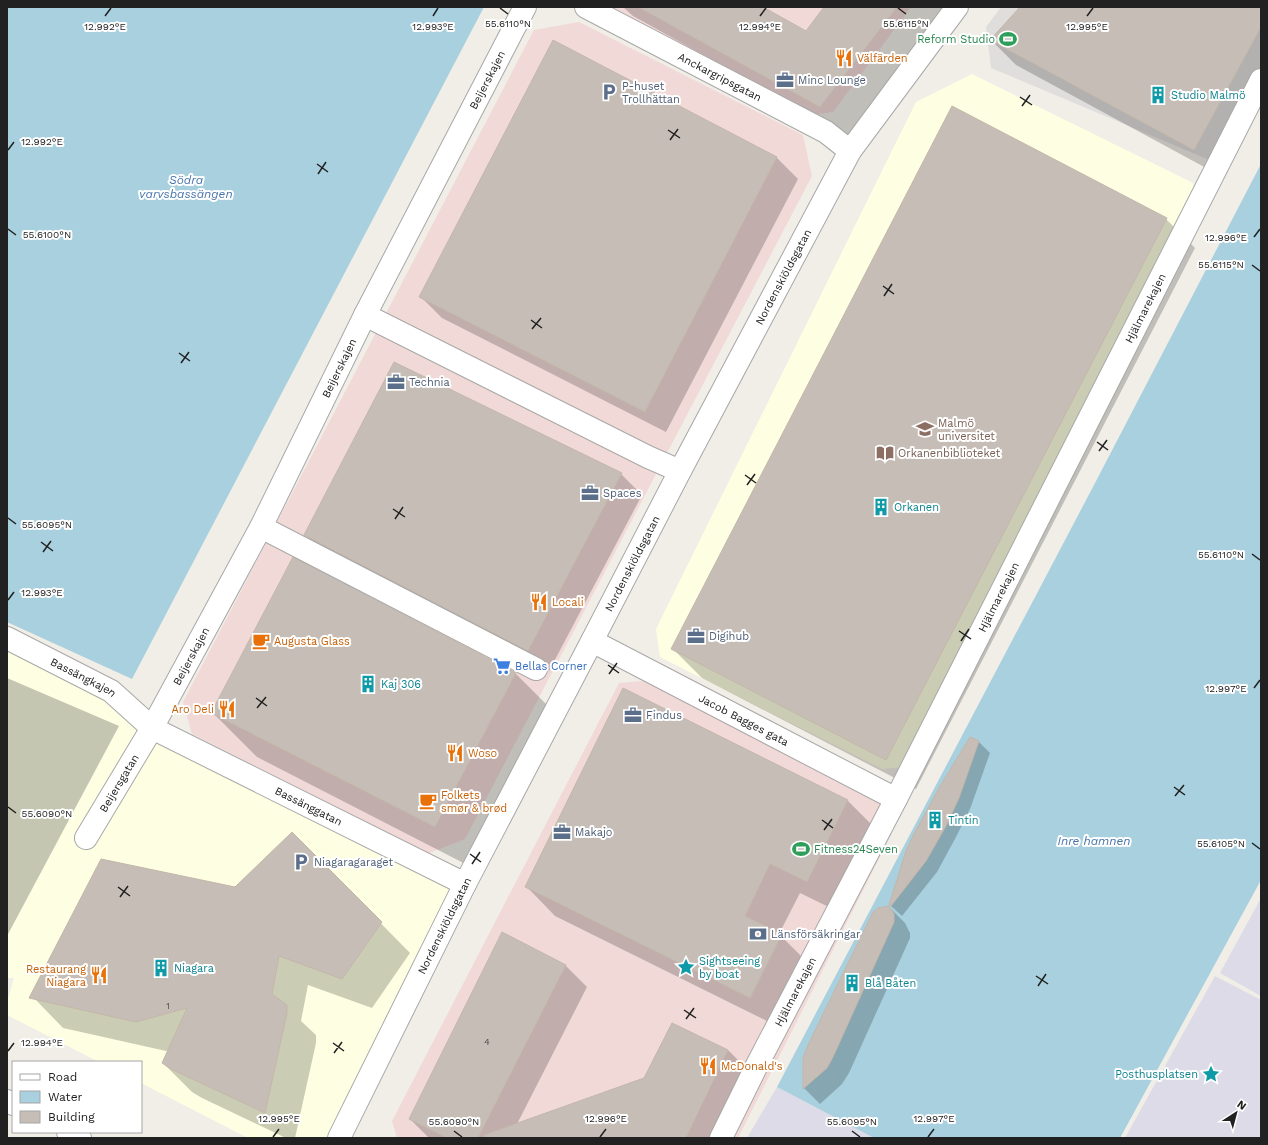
<svg xmlns="http://www.w3.org/2000/svg" width="1268" height="1145" viewBox="0 0 1268 1145" font-family="'Work Sans',sans-serif">
<rect width="100%" height="100%" fill="#f1eee7"/>
<!-- residential -->
<path fill="#dfdedd" d="M1001,7H1261V99L1226,167L991,68L986,27Z"/>
<!-- commercial -->
<path fill="#f1d9d7" d="M608,7H911L833,112L810,115Z
M579,22L803,135L812,176L465,839L427,854L192,734L183,702L534,30Z
M654,680L878,800L892,833L738,1138H397L392,1121L619,683Z"/>
<!-- education -->
<path fill="#feffe2" d="M972,74L1193,183L1197,229L924,765L882,769L660,657L656,629L916,102Z
M7,638L152,728L453,886L329,1138H248L141,1083V1062H99L7,1015V1002L14,978H7Z"/>
<!-- construction -->
<path fill="#c5c6b2" d="M7,678L119,726L7,936Z"/>
<!-- plaza -->
<path fill="#dcdbe7" d="M1261,898V996L1220,973Z
M1215,976L1261,1000V1138H1125Z
M777,1087L874,1138H747Z"/>
<!-- water -->
<path fill="#a8d0de" d="M7,7H484L132,679L7,622Z
M1261,164V880L1120,1138H874L777,1087L1094,485Z"/>
<!-- shadow -->
<path fill="#0003" d="M623,7H761L806,32L825,7H949L850,136L633,16Z
M1021,7H1261V98L1219,175L1016,65L991,40Z
M554,42L777,158L798,179L666,432L442,318L421,297Z
M1166,219L1195,248L916,789L702,678L672,648Z
M621,474L642,495L549,671L327,556L306,535Z
M516,674L560,718L479,871L257,757L213,713Z
M624,689L848,801L877,830L837,911L800,893L779,934L810,965L779,1027L555,916L526,886Z
M971,738L979,742L990,753L970,809L956,837L937,872L902,916L890,905Z
M292,833L410,953L372,1008L308,985L301,1021L316,1035V1043L295,1138H286L202,1098L192,1092L163,1063L169,1050L166,1051L63,1028L34,998L235,888Z
M889,907L905,923L910,933V938L849,1073L842,1084L820,1104L804,1088V1058Z
M503,934L566,966L587,987L517,1124L728,1050L749,1071L717,1138H429L410,1119Z"/>
<!-- building -->
<path fill="#c6beb6" stroke="#c3b6a9" d="M638,7H763L806,31L824,7H897L820,107Z
M1020,7H1261V27L1194,150L990,40Z
M553,40L777,157L645,412L419,297Z
M952,106L1167,218L886,760L671,649Z
M394,362L622,473L528,651L304,535Z
M293,557L516,673L435,827L211,713Z
M623,688L848,800L807,882L770,864L745,916L782,934L750,998L525,887Z
M970,737L979,741L959,798L946,826L926,861L891,906L889,905L906,851L914,834L939,788Z
M292,832L382,922L342,979L279,956L272,994L287,1005V1013L265,1113L171,1069L162,1063L187,1008L136,1022L29,998L101,859L235,887Z
M889,906L894,914V922L833,1057L827,1068L803,1089V1058L808,1045L873,912L878,908Z
M502,932L566,965L478,1138H447L409,1119Z
M672,1023L728,1050L686,1138H485L484,1135L644,1078Z"/>
<g fill="none" stroke-linecap="round" stroke-linejoin="round">
<!-- minor casing -->
<g stroke="#a8a8a8" stroke-width="24">
<g id="minor">
<path id="s1" d="M586,7L826,132L850,151"/>
<path d="M365,315L648,457L680,471"/>
<path d="M261,527L536,669"/>
<path id="s2" d="M7,638L111,691L152,728L465,884"/>
<path id="s3" d="M592,641L896,799"/>
<path id="s4" d="M86,838L152,728L261,527L365,315L525,7"/>
<path d="M7,1101L13,1104"/>
<path d="M68,1132L80,1138"/>
<path id="s5" d="M339,1138L465,884L592,641L680,471L850,151L957,7"/>
<path id="s6" d="M721,1138L757,1065L896,799L1261,80"/>
</g>
</g>
<!-- minor -->
<use href="#minor" stroke="#fff" stroke-width="22"/>
</g>
<!-- ticks -->
<path fill="none" stroke="#212121" stroke-width="1.5" d="M500,8L508,14M898,8L906,14M105,16L111,8M433,16L438,8M760,16L766,8M1087,16L1093,8M1020,97L1032,105M1022,106L1030,95M668,130L680,138M670,140L678,129M8,150L14,142M317,164L328,172M318,174L326,162M8,229L16,235M1254,237L1260,229M1252,265L1260,271M883,286L894,294M884,296L892,284M531,320L542,328M532,329L541,318M179,353L190,361M181,363L189,352M1097,442L1108,450M1099,451L1107,440M745,475L756,483M747,485L755,474M393,509L405,517M8,518L16,524M395,519L403,507M41,542L53,551M43,552L51,541M1252,554L1260,560M8,600L14,592M959,631L971,639M961,641L969,629M608,665L619,673M609,674L617,663M1254,688L1260,680M256,698L267,706M257,708L266,697M1174,787L1185,795M1175,796L1184,785M8,807L16,813M822,820L833,828M824,830L832,819M1252,843L1260,849M470,854L481,862M472,864L480,852M118,887L130,896M120,897L128,886M1036,976L1048,984M1038,986L1046,974M684,1010L696,1018M686,1019L694,1008M333,1043L344,1051M8,1051L14,1043M334,1053L342,1042M454,1131L462,1137M852,1131L860,1137M273,1137L279,1129M600,1137L606,1129M928,1137L934,1129"/>
<!-- icons -->
<defs>
<g id="stadium-bare" transform="scale(1.38)"><path d="M0-5a6.5 5 0 1 0 0 10a6.5 5 0 1 0 0-10ZM-3.5-1.8h7v3.6h-7Z" fill="#2e9e5b" stroke="#fff" stroke-width="2.5" paint-order="stroke"/></g>
<g id="restaurant-bare" transform="scale(1.38)"><path d="M-5-6h1v4h1v-4h1v4h1v-4h1v5L-1.5 .5V6h-2V.5L-5-1ZM5-6V6H3V1.5H1.5Q1.5-4 5-6Z" fill="#e8710a" stroke="#fff" stroke-width="2.5" paint-order="stroke"/></g>
<g id="office-bare" transform="scale(1.38)"><path d="M-6-3h4V-5.5h4V-3h4V5H-6ZM-1-4.5V-3h2v-1.5ZM-6 0V1H6V0Z" fill="#5c6f8a" stroke="#fff" stroke-width="2.5" paint-order="stroke"/></g>
<g id="parking-bare" transform="scale(1.38)"><path d="M-3.5-5.5H1a3.5 3.5 0 0 1 0 7H-1V5.5H-3.5ZM-1-3.4V-.6H.8a1.4 1.4 0 0 0 0-2.8Z" fill="#5c6f8a" stroke="#fff" stroke-width="2.5" paint-order="stroke"/></g>
<g id="building-bare" transform="scale(1.38)"><path d="M-4-6H4V6H1V3H-1V6H-4ZM-2.5-4.3h1.7v1.8h-1.7ZM.8-4.3h1.7v1.8H.8ZM-2.5-1h1.7V.8h-1.7ZM.8-1h1.7V.8H.8Z" fill="#0f9aa8" stroke="#fff" stroke-width="2.5" paint-order="stroke"/></g>
<g id="university-bare" transform="scale(1.38)"><path d="M0-5L7-2L0 1L-7-2ZM-4 1L0 2.5L4 1V4Q0 6-4 4Z" fill="#8d6e63" stroke="#fff" stroke-width="2.5" paint-order="stroke"/></g>
<g id="library-bare" transform="scale(1.38)"><path d="M-6-4Q-3-5.5-.7-3.5V5Q-3 3-6 4ZM6-4Q3-5.5 .7-3.5V5Q3 3 6 4Z" fill="#8d6e63" stroke="#fff" stroke-width="2.5" paint-order="stroke"/></g>
<g id="cafe-bare" transform="scale(1.38)"><path d="M-5.5-4.5H6V0H3Q3 3.5 0 3.5H-2.5Q-5.5 3.5-5.5 0ZM3-3.2v2h1.7v-2ZM-6 4.5H4V6H-6Z" fill="#e8710a" stroke="#fff" stroke-width="2.5" paint-order="stroke"/></g>
<g id="supermarket-bare" transform="scale(1.38)"><path d="M-6-5.5h2.5l.6 2H6L4.5 2H-2.5L-4.4-4H-6ZM-1.5 3.2a1.3 1.3 0 1 0 .1 0ZM3 3.2a1.3 1.3 0 1 0 .1 0Z" fill="#3f7fe0" stroke="#fff" stroke-width="2.5" paint-order="stroke"/></g>
<g id="bank-bare" transform="scale(1.38)"><path d="M-6-4H6V4H-6ZM0-2.3a2.3 2.3 0 1 0 0 4.6a2.3 2.3 0 1 0 0-4.6Z" fill="#5c6f8a" stroke="#fff" stroke-width="2.5" paint-order="stroke"/></g>
<g id="sight-bare" transform="scale(1.38)"><path d="M0-6L1.8-2.2L6-1.7L2.9 1.2L3.7 5.4L0 3.3L-3.7 5.4L-2.9 1.2L-6-1.7L-1.8-2.2Z" fill="#0f9aa8" stroke="#fff" stroke-width="2.5" paint-order="stroke"/></g>
</defs>
<g fill-rule="evenodd">
<use href="#stadium-bare" x="1008" y="39"/>
<use href="#restaurant-bare" x="844" y="58"/>
<use href="#office-bare" x="785" y="80"/>
<use href="#parking-bare" x="609" y="92"/>
<use href="#building-bare" x="1158" y="95"/>
<use href="#office-bare" x="396" y="382"/>
<use href="#university-bare" x="925" y="429"/>
<use href="#library-bare" x="885" y="453"/>
<use href="#office-bare" x="590" y="493"/>
<use href="#building-bare" x="881" y="507"/>
<use href="#restaurant-bare" x="539" y="602"/>
<use href="#office-bare" x="696" y="636"/>
<use href="#cafe-bare" x="261" y="641"/>
<use href="#supermarket-bare" x="502" y="666"/>
<use href="#building-bare" x="368" y="684"/>
<use href="#restaurant-bare" x="227" y="709"/>
<use href="#office-bare" x="633" y="715"/>
<use href="#restaurant-bare" x="455" y="753"/>
<use href="#cafe-bare" x="428" y="801"/>
<use href="#building-bare" x="935" y="820"/>
<use href="#office-bare" x="562" y="832"/>
<use href="#stadium-bare" x="801" y="849"/>
<use href="#parking-bare" x="301" y="862"/>
<use href="#bank-bare" x="758" y="934"/>
<use href="#sight-bare" x="686" y="967"/>
<use href="#building-bare" x="161" y="968"/>
<use href="#restaurant-bare" x="99" y="975"/>
<use href="#building-bare" x="852" y="983"/>
<use href="#restaurant-bare" x="708" y="1066"/>
<use href="#sight-bare" x="1211" y="1074"/>
</g>
<g text-anchor="middle" stroke-width="4" stroke-linejoin="round" paint-order="stroke">
<!-- number labels -->
<g font-size="9" fill="#4a4846">
<text x="168" y="1009">1</text>
<text x="487" y="1045">4</text>
</g>
<!-- leisure labels -->
<g font-size="11" fill="#27864d" stroke="#fff" text-anchor="end">
<text x="995" y="43">Reform Studio</text>
<text x="814" y="853" text-anchor="start">Fitness24Seven</text>
</g>
<!-- food labels -->
<g font-size="11" fill="#c56008" stroke="#fff" text-anchor="start">
<text x="857" y="62">Välfärden</text>
<text x="552" y="606">Locali</text>
<text x="274" y="645">Augusta Glass</text>
<text x="214" y="713" text-anchor="end">Aro Deli</text>
<text x="468" y="757">Woso</text>
<text x="441" y="799">Folkets<tspan x="441" dy="13">smør &amp; brød</tspan></text>
<text x="86" y="973" text-anchor="end">Restaurang<tspan x="86" dy="13">Niagara</tspan></text>
<text x="721" y="1070">McDonald's</text>
</g>
<!-- street labels -->
<g font-size="11" fill="#212121" stroke="#fff">
<text dy="4" stroke="none"><textPath href="#s1" startOffset="151">Anckargripsgatan</textPath></text>
<text dy="4" stroke="none"><textPath href="#s4" startOffset="858">Beijerskajen</textPath></text>
<text dy="4" stroke="none"><textPath href="#s5" startOffset="969">Nordenskiöldsgatan</textPath></text>
<text dy="4" stroke="none"><textPath href="#s6" startOffset="932">Hjälmarekajen</textPath></text>
<text dy="4" stroke="none"><textPath href="#s4" startOffset="534">Beijerskajen</textPath></text>
<text dy="4" stroke="none"><textPath href="#s5" startOffset="645">Nordenskiöldsgatan</textPath></text>
<text dy="4" stroke="none"><textPath href="#s6" startOffset="608">Hjälmarekajen</textPath></text>
<text dy="4" stroke="none"><textPath href="#s4" startOffset="210">Beijerskajen</textPath></text>
<text dy="4" stroke="none"><textPath href="#s2" startOffset="86">Bassängkajen</textPath></text>
<text dy="4" stroke="none"><textPath href="#s3" startOffset="171">Jacob Bagges gata</textPath></text>
<text dy="4" stroke="none"><textPath href="#s4" startOffset="64">Beijersgatan</textPath></text>
<text dy="4" stroke="none"><textPath href="#s2" startOffset="347">Bassänggatan</textPath></text>
<text dy="4" stroke="none"><textPath href="#s5" startOffset="237">Nordenskiöldsgatan</textPath></text>
<text dy="4" stroke="none"><textPath href="#s6" startOffset="164">Hjälmarekajen</textPath></text>
</g>
<!-- service labels -->
<g font-size="11" fill="#4e5e75" stroke="#fff" text-anchor="start">
<text x="798" y="84">Minc Lounge</text>
<text x="622" y="90">P-huset<tspan x="622" dy="13">Trollhättan</tspan></text>
<text x="409" y="386">Technia</text>
<text x="603" y="497">Spaces</text>
<text x="709" y="640">Digihub</text>
<text x="646" y="719">Findus</text>
<text x="575" y="836">Makajo</text>
<text x="314" y="866">Niagaragaraget</text>
<text x="771" y="938">Länsförsäkringar</text>
</g>
<!-- culture labels -->
<g font-size="11" fill="#0d838f" stroke="#fff" text-anchor="start">
<text x="1171" y="99">Studio Malmö</text>
<text x="894" y="511">Orkanen</text>
<text x="381" y="688">Kaj 306</text>
<text x="948" y="824">Tintin</text>
<text x="699" y="965">Sightseeing<tspan x="699" dy="13">by boat</tspan></text>
<text x="174" y="972">Niagara</text>
<text x="865" y="987">Blå Båten</text>
<text x="1198" y="1078" text-anchor="end">Posthusplatsen</text>
</g>
<!-- education labels -->
<g font-size="11" fill="#785e54" stroke="#fff" text-anchor="start">
<text x="938" y="427">Malmö<tspan x="938" dy="13">universitet</tspan></text>
<text x="898" y="457">Orkanenbiblioteket</text>
</g>
<!-- shop labels -->
<g font-size="11" fill="#366cbe" stroke="#fff" text-anchor="start">
<text x="515" y="670">Bellas Corner</text>
</g>
<!-- water labels -->
<g font-size="12" font-style="italic" fill="#4875aa" stroke="#fff">
<text x="186" y="184">Södra<tspan x="186" dy="14">varvsbassängen</tspan></text>
<text x="1094" y="845">Inre hamnen</text>
</g>
</g>
<g font-size="10" text-anchor="middle" fill="#212121" stroke="#fff" stroke-width="4" stroke-linejoin="round" paint-order="stroke">
<text x="906" y="27">55.6115°N</text>
<text x="508" y="27">55.6110°N</text>
<text x="105" y="30">12.992°E</text>
<text x="433" y="30">12.993°E</text>
<text x="760" y="30">12.994°E</text>
<text x="1087" y="30">12.995°E</text>
<text x="42" y="145">12.992°E</text>
<text x="47" y="238">55.6100°N</text>
<text x="1226" y="241">12.996°E</text>
<text x="1221" y="268">55.6115°N</text>
<text x="47" y="528">55.6095°N</text>
<text x="1221" y="558">55.6110°N</text>
<text x="42" y="596">12.993°E</text>
<text x="1226" y="692">12.997°E</text>
<text x="47" y="817">55.6090°N</text>
<text x="1221" y="847">55.6105°N</text>
<text x="42" y="1046">12.994°E</text>
<text x="279" y="1122">12.995°E</text>
<text x="606" y="1122">12.996°E</text>
<text x="934" y="1122">12.997°E</text>
<text x="454" y="1125">55.6090°N</text>
<text x="852" y="1125">55.6095°N</text>
</g>
<!-- border -->
<rect width="1268" height="1145" fill="none" stroke="#212121" stroke-width="16"/>
<!-- legend -->
<rect x="12" y="1061" width="130" height="72" fill="#ffffff" stroke="#a6a6a6"/>
<rect x="20" y="1074" width="20" height="6" fill="#ffffff" stroke="#a6a6a6"/>
<text x="48" y="1081" font-size="12" fill="#212121">Road</text>
<rect x="20" y="1091" width="20" height="12" fill="#a8d0de" stroke="#a6a6a6"/>
<text x="48" y="1101" font-size="12" fill="#212121">Water</text>
<rect x="20" y="1111" width="20" height="12" fill="#c6beb6" stroke="#a6a6a6"/>
<text x="48" y="1121" font-size="12" fill="#212121">Building</text>
<!-- north arrow -->
<g transform="translate(1236 1113) rotate(36)" stroke="#ffffff" stroke-width="3" paint-order="stroke">
<path d="M0-3L7 15L0 10L-7 15Z" fill="#212121"/>
<text y="-6" font-size="11" font-weight="bold" text-anchor="middle" fill="#212121">N</text>
</g>
</svg>
